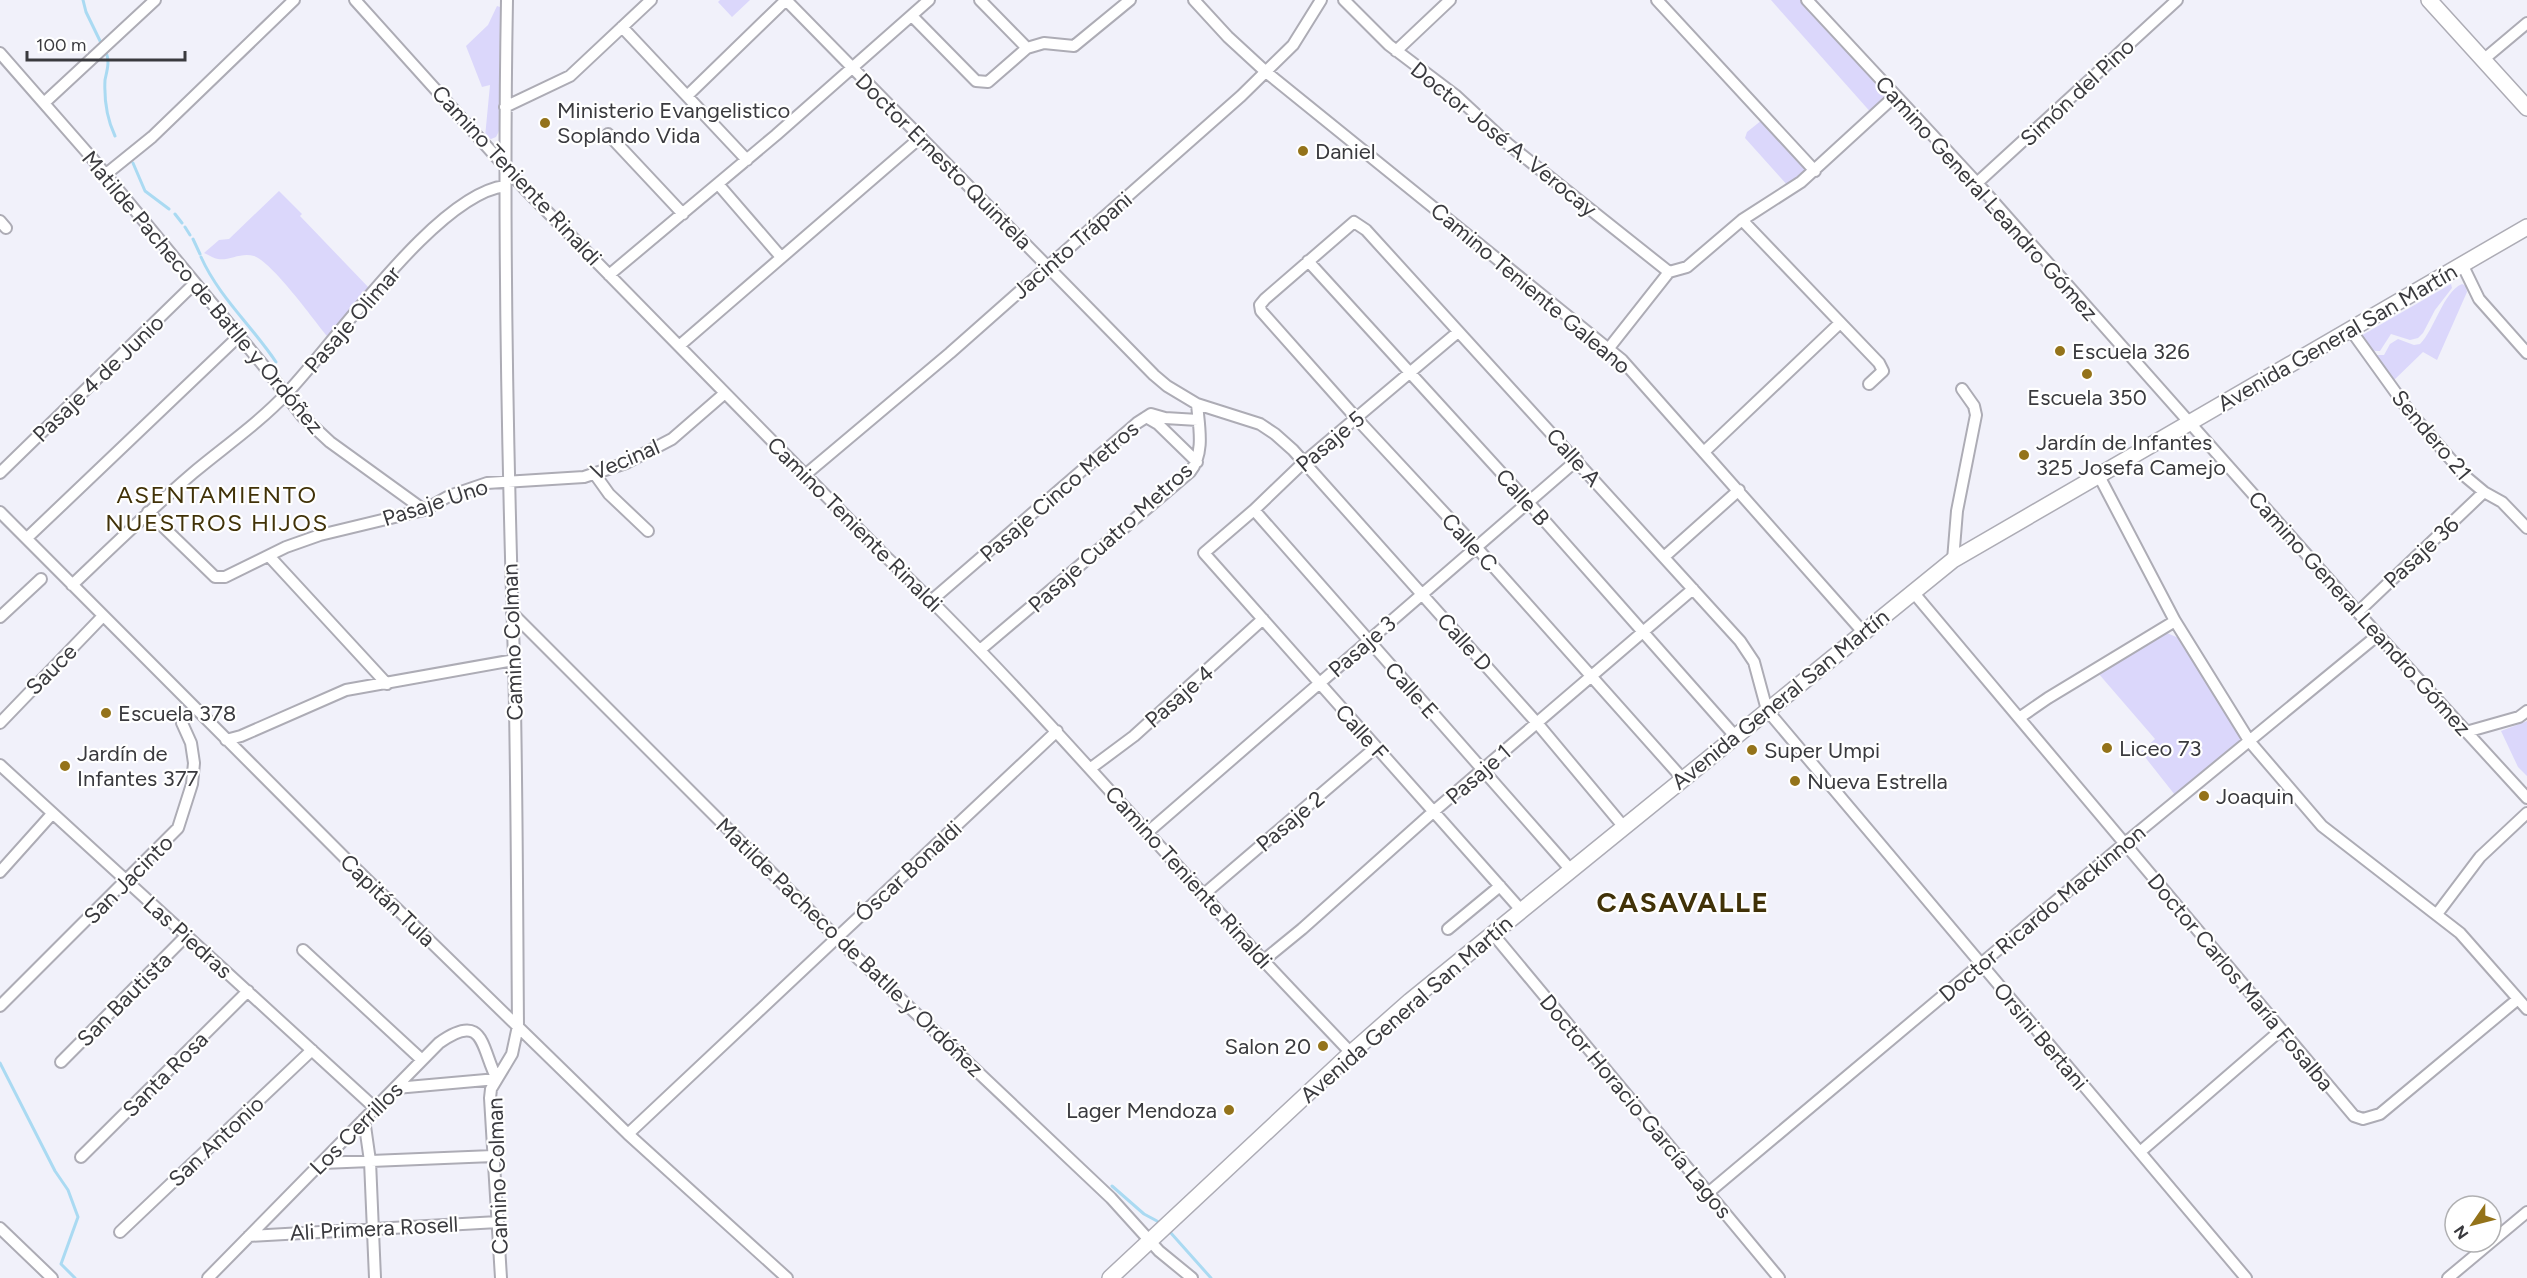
<svg xmlns="http://www.w3.org/2000/svg" width="2527" height="1278" viewBox="0 0 2527 1278" font-family="Figtree,sans-serif">
<rect width="100%" height="100%" fill="#f1f1fa"/>
<!-- green -->
<path fill="#dbd7fb" d="M720,0H750L732,17L718,2Z
M1771,0H1807L1895,96L1874,116Z
M497,6L500,7L499,131L496,137L491,139L485,137L490,85L482,87L466,46L488,25Z
M1762,120L1807,171L1788,186L1745,138L1747,132Z
M279,191L302,214L300,216L370,289L327,336C313,319 272,262 254,256C241,252 229,261 218,259C213,258 209,255 204,253L219,240L229,239Z
M2451,284L2452,288L2435,310L2423,333L2418,338L2410,340L2391,334L2380,351C2369,352 2365,346 2359,337Z
M2462,284L2466,286L2467,292L2437,360L2423,352L2392,382L2372,355H2384L2390,344L2398,339L2414,345L2420,344C2435,329 2443,292 2462,284Z
M2167,633L2181,639L2242,738V741L2175,795L2141,752L2155,739L2098,673Z
M2527,721V776L2518,767L2501,731Z"/>
<g fill="none" stroke-linecap="round" stroke-linejoin="round">
<!-- stream -->
<path stroke="#aadaf2" stroke-width="3" d="M83,0L86,12L102,45
M106,52C110,62 107,70 105,80C104,100 107,119 115,136
M133,163L145,191L169,209
M175,214L182,223
M185,227L190,235
M193,239L200,254
M201,257C219,297 252,326 276,362
M0,1063L55,1171L68,1190L78,1217L61,1264L75,1278
M1112,1186L1144,1214L1157,1221
M1170,1232L1211,1278"/>
<!-- street casing -->
<g stroke="#adacb5" stroke-width="14">
<path id="street" d="M355,0L525,189L881,552C995,660 1097,777 1202,893C1250,948 1301,1000 1351,1053
M980,0L1027,48
M1194,0L1228,37L1266,72L1622,360L1863,632
M1344,0L1389,45L1455,95L1508,144L1669,272
M1657,0L1815,171
M1807,0L1977,183L2378,635L2527,798
M912,16L976,81L988,82L1027,48L1044,43L1074,46L1130,0
M622,27L747,160
M1396,51L1450,0
M0,53L91,157L263,365L302,416L330,442L424,510
M2483,60L2527,23
M687,96L786,0L1154,375L1167,386L1197,404L1260,424L1275,434L1293,450L1537,723L1623,826
M44,103L155,0
M505,107L570,76L651,0
M608,134L683,214
M105,175L152,137L294,0
M1977,183L2177,0
M718,184L781,257
M1742,220L1879,363L1883,371L1869,384
M0,221L6,228
M1308,261L1528,502L1735,736
M2462,264L2479,299L2527,353
M609,275L776,135L929,0
M2350,329L2409,411L2466,477L2484,492L2502,502L2527,528
M1458,332L1304,462L1254,510L1204,553L1521,910
M679,346L921,137
M1609,348L1669,272L1687,267L1742,220L1801,182L1895,96
M1146,417L1158,424L1197,462
M1705,451L1840,323
M0,473L195,283
M594,473L609,494L648,531
M2098,474L2175,621L2250,742L2322,826L2460,933L2527,1009
M805,475L950,353L1241,96L1293,45L1321,0
M1254,510L1570,869
M0,512L352,865L628,1134L787,1278
M148,512L215,577H225L286,547L320,535L424,510L449,496L487,483L584,477L626,463L672,439L725,393
M27,538L239,336
M269,556L387,684
M1664,557L1739,490
M1953,560L1957,511L1976,415L1974,406L1962,389
M72,585C112,547 151,509 193,473C224,447 259,423 287,393C336,342 437,194 505,186
M1913,592L2354,1116L2363,1119L2380,1114L2518,999
M932,600L1137,423L1151,414L1165,418L1198,420
M2358,612L2484,492
M512,613L850,951L1111,1198L1159,1251L1192,1278
M0,617L41,579
M980,650L1190,472C1205,453 1199,427 1197,404
M2019,718L2048,698L2175,621
M0,723L103,616
M2466,732L2519,717L2527,711
M226,740L241,736L346,690L514,660
M0,765L375,1108
M1091,768L1134,736L1263,619
M1682,778L1476,547L1357,419L1261,311L1260,305L1265,299L1354,222L1366,230L1740,641L1754,662L1767,710L2246,1278
M1148,832L1577,460
M0,872L52,814
M1203,895L1376,747
M2437,914L2480,857L2527,813
M1448,929L1500,886
M1493,934L1779,1278
M303,950L422,1060
M1264,960L1302,929L1433,812L1693,589
M0,1006L178,828L192,784L194,763L191,743L182,723
M61,1062L186,936
M364,1119L370,1161L375,1278
M628,1134L1057,731
M2140,1152L2281,1030
M81,1157L248,991
M322,1163L493,1156
M1708,1193L2125,843L2378,635
M0,1228L52,1278
M120,1232L312,1050
M249,1236L498,1222
M208,1278L439,1043C485,1010 481,1049 497,1079L396,1088
M501,1278L490,1098L491,1089L512,1054L518,1026C517,904 517,782 514,660C507,440 503,220 507,0
M2448,1278L2527,1212"/>
</g>
<!-- secondary casing -->
<g stroke="#adacb5" stroke-width="18">
<path id="secondary" d="M2429,0L2527,108
M1110,1278L1351,1053L1410,1001L1953,560L2527,227"/>
</g>
<!-- street -->
<use href="#street" stroke="#fff" stroke-width="10"/>
<!-- secondary -->
<use href="#secondary" stroke="#fff" stroke-width="15"/>
</g>
<!-- markers -->
<g fill="#94731a" stroke="#fff" stroke-width="2">
<circle cx="545" cy="123" r="6"/>
<circle cx="1303" cy="151" r="6"/>
<circle cx="2060" cy="351" r="6"/>
<circle cx="2087" cy="374" r="6"/>
<circle cx="2024" cy="455" r="6"/>
<circle cx="106" cy="713" r="6"/>
<circle cx="2107" cy="748" r="6"/>
<circle cx="1752" cy="750" r="6"/>
<circle cx="65" cy="766" r="6"/>
<circle cx="1795" cy="781" r="6"/>
<circle cx="2204" cy="796" r="6"/>
<circle cx="1323" cy="1046" r="6"/>
<circle cx="1229" cy="1110" r="6"/>
</g>
<g text-anchor="middle" stroke-width="4.5" stroke-linejoin="round" paint-order="stroke">
<!-- street labels -->
<g font-size="22" fill="#3a3a3e" stroke="#fff">
<text transform="translate(2077 92) rotate(-43)" y="8">Simón del Pino</text>
<text transform="translate(1504 139) rotate(39)" y="8">Doctor José A. Verocay</text>
<text transform="translate(944 161) rotate(45)" y="8">Doctor Ernesto Quintela</text>
<text transform="translate(517 175) rotate(47)" y="8">Camino Teniente Rinaldi</text>
<text transform="translate(1987 198) rotate(48)" y="8">Camino General Leandro Gómez</text>
<text transform="translate(1072 245) rotate(-41)" y="8">Jacinto Trápani</text>
<text transform="translate(1531 288) rotate(40)" y="8">Camino Teniente Galeano</text>
<text transform="translate(203 292) rotate(50)" y="8">Matilde Pacheco de Batlle y Ordóñez</text>
<text transform="translate(352 319) rotate(-49)" y="8">Pasaje Olimar</text>
<text transform="translate(2337 337) rotate(-30)" y="8">Avenida General San Martín</text>
<text transform="translate(98 378) rotate(-44)" y="8">Pasaje 4 de Junio</text>
<text transform="translate(2432 435) rotate(50)" y="8">Sendero 21</text>
<text transform="translate(1330 441) rotate(-40)" y="8">Pasaje 5</text>
<text transform="translate(1574 457) rotate(48)" y="8">Calle A</text>
<text transform="translate(625 459) rotate(-23)" y="8">Vecinal</text>
<text transform="translate(1059 491) rotate(-41)" y="8">Pasaje Cinco Metros</text>
<text transform="translate(1523 497) rotate(48)" y="8">Calle B</text>
<text transform="translate(435 502) rotate(-18)" y="8">Pasaje Uno</text>
<text transform="translate(855 524) rotate(45)" y="8">Camino Teniente Rinaldi</text>
<text transform="translate(1110 537) rotate(-42)" y="8">Pasaje Cuatro Metros</text>
<text transform="translate(1470 542) rotate(47)" y="8">Calle C</text>
<text transform="translate(2421 552) rotate(-43)" y="8">Pasaje 36</text>
<text transform="translate(2360 613) rotate(48)" y="8">Camino General Leandro Gómez</text>
<text transform="translate(512 642) rotate(-92)" y="8">Camino Colman</text>
<text transform="translate(1465 642) rotate(48)" y="8">Calle D</text>
<text transform="translate(1362 646) rotate(-41)" y="8">Pasaje 3</text>
<text transform="translate(51 669) rotate(-45)" y="8">Sauce</text>
<text transform="translate(1412 690) rotate(48)" y="8">Calle E</text>
<text transform="translate(1179 696) rotate(-41)" y="8">Pasaje 4</text>
<text transform="translate(1780 699) rotate(-39)" y="8">Avenida General San Martín</text>
<text transform="translate(1362 732) rotate(48)" y="8">Calle F</text>
<text transform="translate(1478 774) rotate(-41)" y="8">Pasaje 1</text>
<text transform="translate(1290 821) rotate(-40)" y="8">Pasaje 2</text>
<text transform="translate(908 871) rotate(-43)" y="8">Óscar Bonaldi</text>
<text transform="translate(1189 877) rotate(48)" y="8">Camino Teniente Rinaldi</text>
<text transform="translate(128 879) rotate(-45)" y="8">San Jacinto</text>
<text transform="translate(388 900) rotate(44)" y="8">Capitán Tula</text>
<text transform="translate(2042 913) rotate(-40)" y="8">Doctor Ricardo Mackinnon</text>
<text transform="translate(188 937) rotate(42)" y="8">Las Piedras</text>
<text transform="translate(850 947) rotate(44)" y="8">Matilde Pacheco de Batlle y Ordóñez</text>
<text transform="translate(2241 982) rotate(50)" y="8">Doctor Carlos María Fosalba</text>
<text transform="translate(124 999) rotate(-45)" y="8">San Bautista</text>
<text transform="translate(1406 1009) rotate(-41)" y="8">Avenida General San Martín</text>
<text transform="translate(2041 1036) rotate(50)" y="8">Orsini Bertani</text>
<text transform="translate(165 1074) rotate(-45)" y="8">Santa Rosa</text>
<text transform="translate(1636 1106) rotate(50)" y="8">Doctor Horacio García Lagos</text>
<text transform="translate(356 1128) rotate(-45)" y="8">Los Cerrillos</text>
<text transform="translate(216 1141) rotate(-43)" y="8">San Antonio</text>
<text transform="translate(497 1176) rotate(-92)" y="8">Camino Colman</text>
<text transform="translate(374 1228) rotate(-3)" y="8">Ali Primera Rosell</text>
</g>
<!-- poi labels -->
<g font-size="22" fill="#3a3a3e" stroke="#fff" text-anchor="start">
<text x="557" y="118">Ministerio Evangelistico<tspan x="557" dy="25">Soplando Vida</tspan></text>
<text x="1315" y="159">Daniel</text>
<text x="2072" y="359">Escuela 326</text>
<text x="2087" y="405" text-anchor="middle">Escuela 350</text>
<text x="2036" y="450">Jardín de Infantes<tspan x="2036" dy="25">325 Josefa Camejo</tspan></text>
<text x="118" y="721">Escuela 378</text>
<text x="2119" y="756">Liceo 73</text>
<text x="1764" y="758">Super Umpi</text>
<text x="77" y="761">Jardín de<tspan x="77" dy="25">Infantes 377</tspan></text>
<text x="1807" y="789">Nueva Estrella</text>
<text x="2216" y="804">Joaquin</text>
<text x="1311" y="1054" text-anchor="end">Salon 20</text>
<text x="1217" y="1118" text-anchor="end">Lager Mendoza</text>
</g>
<!-- neighbourhood labels -->
<g font-size="24" letter-spacing="1.5" fill="#413208" stroke="#fff">
<text x="217" y="503">ASENTAMIENTO<tspan x="217" dy="28">NUESTROS HIJOS</tspan></text>
</g>
<!-- district labels -->
<g font-size="28" font-weight="bold" letter-spacing="1.5" fill="#413208" stroke="#fff">
<text x="1683" y="912">CASAVALLE</text>
</g>
</g>
<!-- north arrow -->
<g transform="translate(2473 1224) rotate(235)"><circle r="28" fill="#ffffff" stroke="#b0b0b2" stroke-width="1.5"/>
<path d="M0-4.5L10 22L0 15L-10 22Z" fill="#94731a"/>
<text y="-9" font-size="16" font-weight="bold" text-anchor="middle" fill="#3a3a3e">N</text>
</g>
<!-- scale -->
<path d="M27 51v9h158v-9" fill="none" stroke="#3a3a3e" stroke-width="3"/>
<text x="36" y="51" font-size="18" fill="#3a3a3e" stroke="#ffffff" stroke-width="4.5" paint-order="stroke">100 m</text>
</svg>
